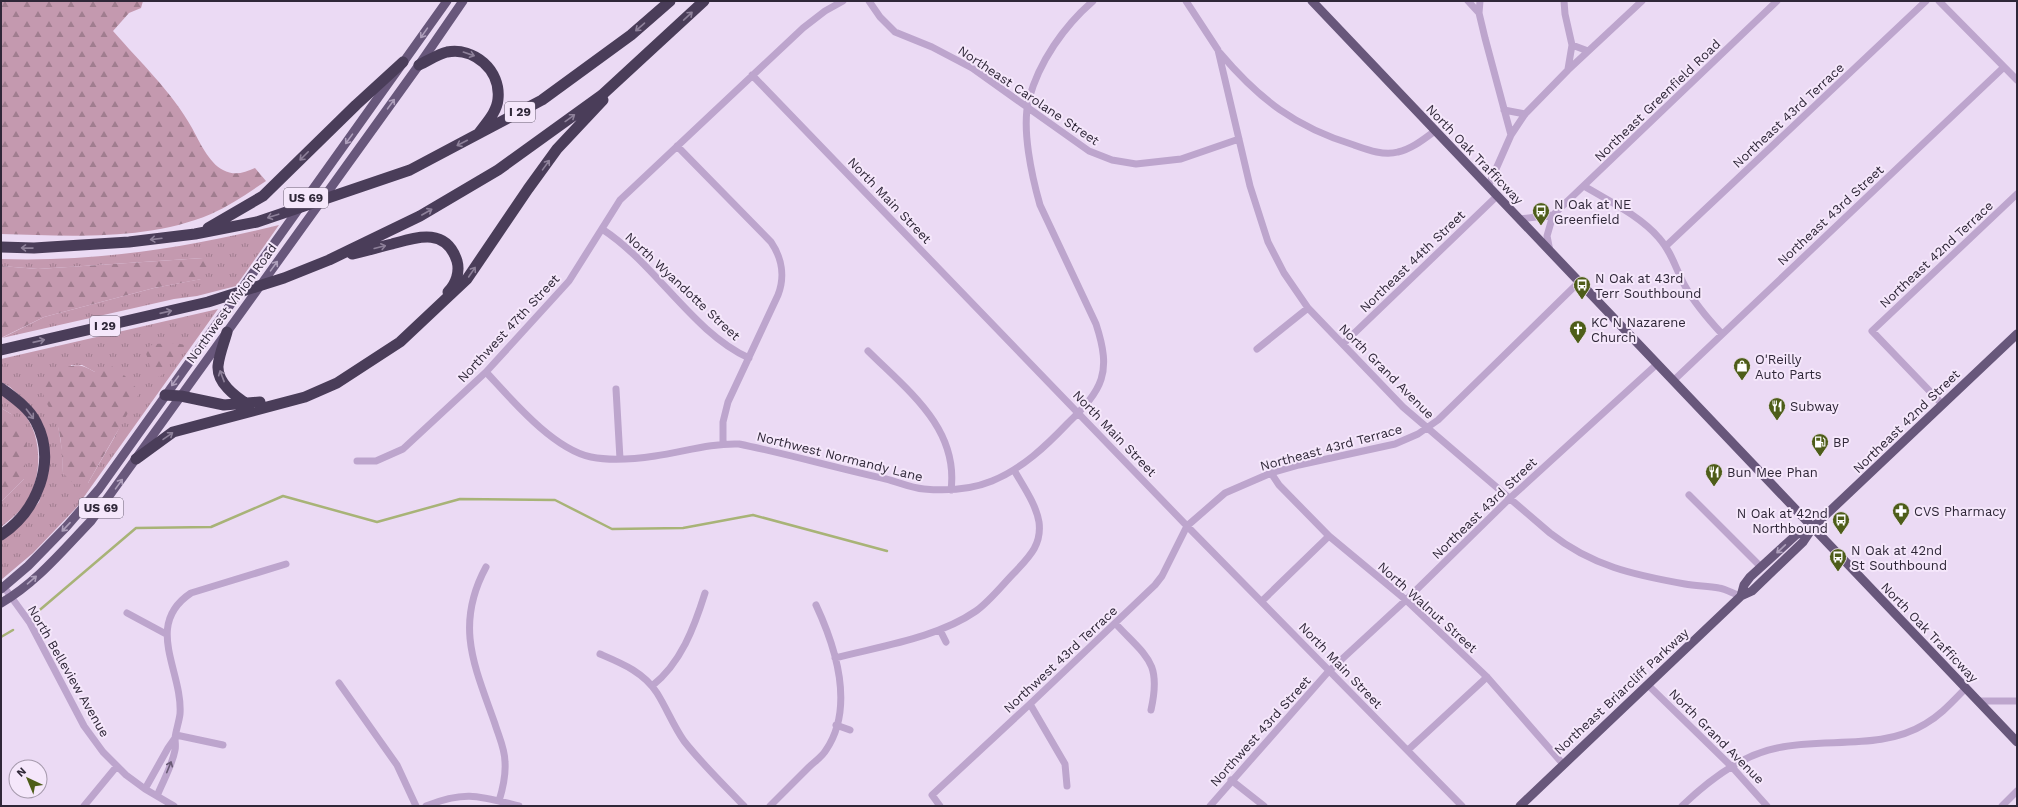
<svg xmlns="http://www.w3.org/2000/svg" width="2018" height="807" viewBox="0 0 2018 807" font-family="'Work Sans',sans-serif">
<defs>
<pattern id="grass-tufts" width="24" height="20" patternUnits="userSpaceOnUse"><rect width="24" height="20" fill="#c499af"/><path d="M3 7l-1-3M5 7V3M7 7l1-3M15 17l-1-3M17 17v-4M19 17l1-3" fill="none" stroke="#a07d8f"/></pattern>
<pattern id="forest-firs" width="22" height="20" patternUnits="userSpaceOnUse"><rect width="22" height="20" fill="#c499af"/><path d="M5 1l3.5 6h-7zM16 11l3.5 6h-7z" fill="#a07d8f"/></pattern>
</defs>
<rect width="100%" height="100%" fill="#ebdaf4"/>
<!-- grass -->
<path fill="url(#grass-tufts)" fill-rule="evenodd" d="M279,225L236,286L197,296L174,299L2,338L44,317L154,288L201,279L203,258L38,269L1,266V259C96,262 187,248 279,225Z
M218,309L76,508L33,553L1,580V539L19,526L39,502L49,470L42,424L30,405L10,387L1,382V359ZM71,365H82L95,372L124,418L114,438L88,483L63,473L62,450L58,425Z
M1,394C10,400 18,406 24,414C43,437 42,477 27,501C21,511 10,520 1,527V502L24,479L11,414L1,408Z"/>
<!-- forest -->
<path fill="url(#forest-firs)" d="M1,1H143L141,8L129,13L113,31C140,62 172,92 192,128C199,141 209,163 223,170C234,176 244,173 255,168L266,181C248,193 231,205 211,214C148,241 68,236 1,234Z
M203,258L210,265L202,279L154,288L44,317L1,338V266L38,269Z
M176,343L185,345L160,377L153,376L145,350L153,344Z
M109,364L125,376L140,392L88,483L74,484L63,473C62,458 62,442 58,427C52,405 24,383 61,369C77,363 81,364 95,372Z
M1,408L11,414L27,443L24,479L1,502Z"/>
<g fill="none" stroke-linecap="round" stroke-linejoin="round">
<!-- stream -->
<path stroke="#a8b377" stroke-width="2.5" d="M35,614L136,528L211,527L283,496L377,522L460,499L555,500L612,529L683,528L753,515L887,551
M1,637L13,630"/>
<!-- minor -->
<path stroke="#bda5cd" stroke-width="7" d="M869,1L880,17L895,32L932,47L972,68L1089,151L1112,160L1136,164L1181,159L1239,139
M1186,1L1218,50L1250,186L1268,242L1284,273L1308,308L1403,407L1550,533C1592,566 1634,575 1685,584C1696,586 1708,586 1719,588C1726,589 1734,594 1741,596
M1468,1L1479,13
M1480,1L1479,13L1485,38L1511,135
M1564,1L1565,14L1572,45L1568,69
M1939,1L2017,80
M1572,45L1588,51
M1220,53C1259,99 1295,127 1354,145C1368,150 1384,156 1398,152C1412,149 1424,139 1435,131
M752,75L1187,526L1462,806
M1504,110L1525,114
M677,146L771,242C782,258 785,277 778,295L728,402L723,422V443
M1584,186C1609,201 1640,216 1659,238C1672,252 1676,270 1685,286C1695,304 1708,319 1722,334
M1488,187L1511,135L1525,114L1568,70L1642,1
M1519,219L1553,215
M602,229C656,264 693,333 749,358
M1666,246L1926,1
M1550,251L1547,236L1553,215L1777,1
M1343,344L1497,196
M1257,349L1308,308
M868,351C907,390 959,428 951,490
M486,372C512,400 553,449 591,457C611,461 635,459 655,456C683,452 711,443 739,444C788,454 836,468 886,479C898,482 911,488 924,489C946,491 970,490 992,481C1022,469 1046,446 1068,423C1103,389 1112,373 1096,324L1040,205C1032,177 1021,128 1029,99C1039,62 1064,26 1093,1
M1673,381L2004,67
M616,389L620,459
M1942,404L1872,331L2017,194
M357,461H376L403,449L486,372L569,281L620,200L803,28L825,11L843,1
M1271,473L1279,485L1329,536L1406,600L1487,677L1563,764
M1689,495L1761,567
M486,567C454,626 475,667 495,724C499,737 505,749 505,762C506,776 503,788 499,801
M4,587L30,623L84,726L103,752L126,775L145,789L174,806
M1262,601L1329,536
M127,613L166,634
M1115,623C1146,657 1162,661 1151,710
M940,630L946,642
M600,654C621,663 644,672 657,693C667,709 673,725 684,741C702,764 724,785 744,806
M835,658C881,646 937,638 976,611C990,601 1003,584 1015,572C1029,557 1042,545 1039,522C1036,504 1023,486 1014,470
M339,683L397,765L416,806
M1648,685L1732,767L1767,806
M652,686C681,663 694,628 705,593
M1979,701H2017
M1030,704L1065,764L1067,786
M836,725L850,730
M176,735L223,745
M1408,750L1487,677
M1231,780L1264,806
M145,789L168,748L175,738
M157,796C163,781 172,766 175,750C176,746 175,742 175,738C176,730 179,722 180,714C183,671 143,625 191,593L286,564
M84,806L117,766
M426,806C465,790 480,796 519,806
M770,806C783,793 796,780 809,767C814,762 822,757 826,750C855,707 836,648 816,605
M940,806L932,795L1030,704L1155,585L1162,576L1187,526L1225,493L1271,473L1299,465L1395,444L1418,434L1438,420L1579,282
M1210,806L1328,672L1406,600L1510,498L1657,364
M1682,806C1708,781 1741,755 1777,748C1825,737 1881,751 1925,724C1941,715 1953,701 1966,688
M2002,806L2017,791"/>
<!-- major -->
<path stroke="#68577b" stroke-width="9" d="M1312,1L2017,742
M1,589L28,566L67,526L99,489L447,1
M1741,596L1744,585L1750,577L1796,535L1813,527
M1,603C36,583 63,550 91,521L419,65L463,1
M1520,806L1741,596L1752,591L1803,542L1813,527L2017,334"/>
<!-- highway -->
<path stroke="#4a3d59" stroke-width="11" d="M419,65C428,61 438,54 447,52C474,47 501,70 498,99C497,112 486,123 479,133
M208,228L263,196L356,105L403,62
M1,247L34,248L129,242L195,234L257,222L410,170L542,100L631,35L670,1
M352,254C366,251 379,247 392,244C417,237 446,227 457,261C460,272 456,284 448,292
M227,332C224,343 219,355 218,366C217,383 235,396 247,404
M1,350L208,302L284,278L329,260L420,216L498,170L602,95L704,1
M1,388C14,398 28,407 36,422C57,462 37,511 1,535
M165,395L181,396L224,405L260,402
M136,459L173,432L305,397L337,383L400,342L467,279L528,189L557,149L603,100"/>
</g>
<!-- one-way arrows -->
<defs><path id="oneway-shaft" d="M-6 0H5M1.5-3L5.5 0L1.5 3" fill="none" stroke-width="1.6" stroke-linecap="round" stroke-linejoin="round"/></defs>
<g stroke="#8e819a">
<use href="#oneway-shaft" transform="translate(688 16) rotate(-43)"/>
<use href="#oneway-shaft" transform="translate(640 27) rotate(139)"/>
<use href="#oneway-shaft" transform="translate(469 54) rotate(19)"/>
<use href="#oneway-shaft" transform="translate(570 118) rotate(-36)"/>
<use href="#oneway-shaft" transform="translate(462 143) rotate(153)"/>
<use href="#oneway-shaft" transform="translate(304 156) rotate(135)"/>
<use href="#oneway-shaft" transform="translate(546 165) rotate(-54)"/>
<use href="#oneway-shaft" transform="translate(427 212) rotate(-30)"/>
<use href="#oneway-shaft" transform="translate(273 216) rotate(162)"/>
<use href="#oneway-shaft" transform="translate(156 239) rotate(173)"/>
<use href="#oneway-shaft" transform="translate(380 247) rotate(-14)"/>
<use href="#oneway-shaft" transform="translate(27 248) rotate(-179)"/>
<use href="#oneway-shaft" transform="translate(472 272) rotate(-56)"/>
<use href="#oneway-shaft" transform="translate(166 312) rotate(-13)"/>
<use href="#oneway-shaft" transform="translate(39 341) rotate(-13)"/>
<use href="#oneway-shaft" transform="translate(222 376) rotate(-111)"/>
<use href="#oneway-shaft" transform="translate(30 414) rotate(53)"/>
<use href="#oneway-shaft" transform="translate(168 436) rotate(-35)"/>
</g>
<g stroke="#ae9fbb">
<use href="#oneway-shaft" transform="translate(424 33) rotate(125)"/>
<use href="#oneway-shaft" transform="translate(391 104) rotate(-54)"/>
<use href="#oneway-shaft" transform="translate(349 139) rotate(126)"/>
<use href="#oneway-shaft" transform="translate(274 266) rotate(-54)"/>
<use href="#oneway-shaft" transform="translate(175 381) rotate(126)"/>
<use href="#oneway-shaft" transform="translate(119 484) rotate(-54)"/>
<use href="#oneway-shaft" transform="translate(66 527) rotate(133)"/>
<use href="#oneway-shaft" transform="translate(1781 549) rotate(137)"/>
<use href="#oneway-shaft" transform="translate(32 580) rotate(-41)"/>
</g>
<use stroke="#685974" href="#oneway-shaft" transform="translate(169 767) rotate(-68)"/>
<!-- icons -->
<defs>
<g id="bus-pin" transform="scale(0.9)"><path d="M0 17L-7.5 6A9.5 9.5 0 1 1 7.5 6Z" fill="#4e5d19" stroke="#f5e7fb"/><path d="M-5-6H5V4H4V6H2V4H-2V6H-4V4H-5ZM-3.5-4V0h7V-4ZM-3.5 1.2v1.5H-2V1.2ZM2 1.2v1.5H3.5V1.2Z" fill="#fff"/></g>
<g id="church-pin" transform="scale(0.9)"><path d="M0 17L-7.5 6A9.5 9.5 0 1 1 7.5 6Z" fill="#4e5d19" stroke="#f5e7fb"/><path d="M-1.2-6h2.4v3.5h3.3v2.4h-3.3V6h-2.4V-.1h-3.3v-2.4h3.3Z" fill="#fff"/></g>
<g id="shop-pin" transform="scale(0.9)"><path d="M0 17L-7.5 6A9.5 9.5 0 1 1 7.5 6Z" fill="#4e5d19" stroke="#f5e7fb"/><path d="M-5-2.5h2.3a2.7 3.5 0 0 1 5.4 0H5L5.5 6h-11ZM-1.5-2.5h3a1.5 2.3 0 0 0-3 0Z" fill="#fff"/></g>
<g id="restaurant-pin" transform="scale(0.9)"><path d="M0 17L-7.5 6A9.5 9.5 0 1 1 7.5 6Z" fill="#4e5d19" stroke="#f5e7fb"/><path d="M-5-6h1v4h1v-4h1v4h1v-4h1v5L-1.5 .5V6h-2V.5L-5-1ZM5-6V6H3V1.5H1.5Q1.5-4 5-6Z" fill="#fff"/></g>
<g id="fuel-pin" transform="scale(0.9)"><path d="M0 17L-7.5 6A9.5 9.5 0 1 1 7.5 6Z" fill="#4e5d19" stroke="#f5e7fb"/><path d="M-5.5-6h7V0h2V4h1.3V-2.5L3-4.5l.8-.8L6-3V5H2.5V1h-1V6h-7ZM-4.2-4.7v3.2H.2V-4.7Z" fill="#fff"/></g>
<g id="pharmacy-pin" transform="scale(0.9)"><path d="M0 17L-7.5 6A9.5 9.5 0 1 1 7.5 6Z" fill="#4e5d19" stroke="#f5e7fb"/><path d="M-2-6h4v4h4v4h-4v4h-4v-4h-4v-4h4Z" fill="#fff"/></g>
</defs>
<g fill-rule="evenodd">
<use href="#bus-pin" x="1541" y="211"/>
<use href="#bus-pin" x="1582" y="285"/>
<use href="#church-pin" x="1578" y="329"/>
<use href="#shop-pin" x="1742" y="366"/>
<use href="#restaurant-pin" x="1777" y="406"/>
<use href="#fuel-pin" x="1820" y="442"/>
<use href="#restaurant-pin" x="1714" y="472"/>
<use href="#pharmacy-pin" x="1901" y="511"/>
<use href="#bus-pin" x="1841" y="520"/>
<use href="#bus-pin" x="1838" y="557"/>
</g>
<g text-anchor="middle" stroke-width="4" stroke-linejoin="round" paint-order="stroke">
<!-- shield labels -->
<g fill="#f5e7fb" stroke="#6a6172" stroke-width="1">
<rect x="505" y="102" width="30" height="20" rx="3"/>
<rect x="284" y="188" width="44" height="20" rx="3"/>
<rect x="90" y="316" width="30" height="20" rx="3"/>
<rect x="79" y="498" width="44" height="20" rx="3"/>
</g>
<g font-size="12" font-weight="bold" fill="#2f2738">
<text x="520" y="116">I 29</text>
<text x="306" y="202">US 69</text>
<text x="105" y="330">I 29</text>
<text x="101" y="512">US 69</text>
</g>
<!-- street labels -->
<g font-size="13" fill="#2f2738" stroke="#f5e7fb">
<text transform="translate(1029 95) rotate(34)" y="5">Northeast Carolane Street</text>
<text transform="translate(1657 100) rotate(-44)" y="5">Northeast Greenfield Road</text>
<text transform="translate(1788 115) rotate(-43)" y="5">Northeast 43rd Terrace</text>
<text transform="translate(1475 154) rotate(46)" y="5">North Oak Trafficway</text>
<text transform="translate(890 200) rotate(46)" y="5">North Main Street</text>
<text transform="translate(1830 215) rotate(-43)" y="5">Northeast 43rd Street</text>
<text transform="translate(1936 254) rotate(-43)" y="5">Northeast 42nd Terrace</text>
<text transform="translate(1412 261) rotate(-44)" y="5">Northeast 44th Street</text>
<text transform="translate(683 286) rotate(43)" y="5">North Wyandotte Street</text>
<text transform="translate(231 303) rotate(-54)" y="5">Northwest Vivion Road</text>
<text transform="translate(508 328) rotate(-47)" y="5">Northwest 47th Street</text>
<text transform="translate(1387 371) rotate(45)" y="5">North Grand Avenue</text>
<text transform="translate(1906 421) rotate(-44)" y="5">Northeast 42nd Street</text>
<text transform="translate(1115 433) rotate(46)" y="5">North Main Street</text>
<text transform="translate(1331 447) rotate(-15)" y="5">Northeast 43rd Terrace</text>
<text transform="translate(840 456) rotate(14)" y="5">Northwest Normandy Lane</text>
<text transform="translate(1484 508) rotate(-44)" y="5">Northeast 43rd Street</text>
<text transform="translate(1428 607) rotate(42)" y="5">North Walnut Street</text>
<text transform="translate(1930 632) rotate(46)" y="5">North Oak Trafficway</text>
<text transform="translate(1060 659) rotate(-43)" y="5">Northwest 43rd Terrace</text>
<text transform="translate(1341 665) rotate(46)" y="5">North Main Street</text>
<text transform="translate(69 671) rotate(60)" y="5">North Belleview Avenue</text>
<text transform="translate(1621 691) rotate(-43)" y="5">Northeast Briarcliff Parkway</text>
<text transform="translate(1260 731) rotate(-48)" y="5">Northwest 43rd Street</text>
<text transform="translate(1717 736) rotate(45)" y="5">North Grand Avenue</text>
</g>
<!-- poi labels -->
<g font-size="13" fill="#2f2738" stroke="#f5e7fb" text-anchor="start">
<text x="1554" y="209">N Oak at NE<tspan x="1554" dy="15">Greenfield</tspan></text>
<text x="1595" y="283">N Oak at 43rd<tspan x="1595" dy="15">Terr Southbound</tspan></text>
<text x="1591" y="327">KC N Nazarene<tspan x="1591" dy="15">Church</tspan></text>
<text x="1755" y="364">O'Reilly<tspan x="1755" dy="15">Auto Parts</tspan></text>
<text x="1790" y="411">Subway</text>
<text x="1833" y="447">BP</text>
<text x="1727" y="477">Bun Mee Phan</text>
<text x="1914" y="516">CVS Pharmacy</text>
<text x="1828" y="518" text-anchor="end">N Oak at 42nd<tspan x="1828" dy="15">Northbound</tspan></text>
<text x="1851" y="555">N Oak at 42nd<tspan x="1851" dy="15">St Southbound</tspan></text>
</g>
</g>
<!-- border -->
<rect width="2018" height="807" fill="none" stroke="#2f2738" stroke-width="4"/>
<!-- north arrow -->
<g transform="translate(28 779) rotate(316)"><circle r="19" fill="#f5e7fb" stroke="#a69aad"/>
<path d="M0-3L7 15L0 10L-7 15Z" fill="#4e5d19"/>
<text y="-6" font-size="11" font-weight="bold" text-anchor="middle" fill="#2f2738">N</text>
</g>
</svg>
